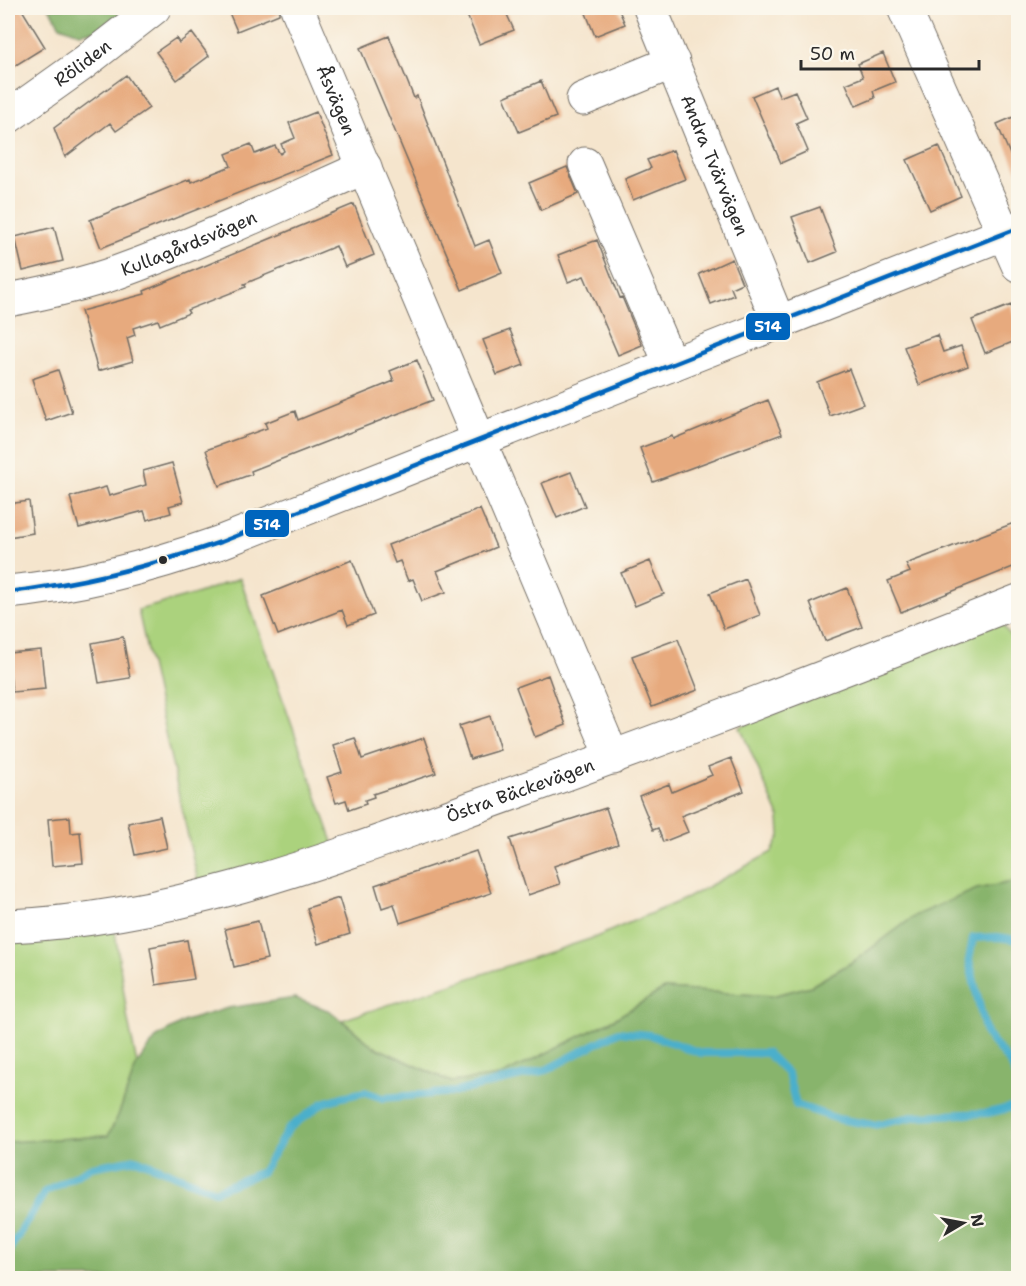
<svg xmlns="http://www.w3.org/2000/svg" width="1026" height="1286" viewBox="0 0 1026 1286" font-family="'Shantell Sans',sans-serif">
<rect width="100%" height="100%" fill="#fbf7ec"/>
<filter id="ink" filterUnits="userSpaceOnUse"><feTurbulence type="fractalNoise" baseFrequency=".0167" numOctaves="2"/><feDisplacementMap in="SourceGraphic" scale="12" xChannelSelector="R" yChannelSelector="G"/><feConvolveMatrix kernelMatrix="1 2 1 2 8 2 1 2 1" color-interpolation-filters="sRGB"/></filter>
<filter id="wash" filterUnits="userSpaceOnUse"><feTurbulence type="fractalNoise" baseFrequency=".008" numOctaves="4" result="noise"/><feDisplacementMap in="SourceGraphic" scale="24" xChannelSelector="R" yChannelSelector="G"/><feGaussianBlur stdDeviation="1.35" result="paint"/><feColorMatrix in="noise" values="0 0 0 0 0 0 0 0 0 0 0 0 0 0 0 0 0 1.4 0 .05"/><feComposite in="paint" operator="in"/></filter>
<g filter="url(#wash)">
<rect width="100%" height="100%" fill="#f5e5cd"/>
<!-- green -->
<path fill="#abd27d" stroke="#6b7e54" stroke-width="1.5" d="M240,578L334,845L199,886L138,610L193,595Z
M1001,622L1018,648V881L977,889L811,986L772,996L664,989L611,1021L501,1076L452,1082L373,1046L342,1020L596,937L687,898L772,852L780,836L779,817L740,727Z
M114,924L128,1021L137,1064L118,1116L108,1136L8,1142V936Z"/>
<!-- forest -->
<path fill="#88b46c" stroke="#5a704c" stroke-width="1.5" d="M49,8H135L100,30L79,33L60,26Z
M1018,881V1278H8V1142L108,1136L118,1116L137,1064L157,1037L185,1021L228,1008L295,998L330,1011L373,1046L451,1082L500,1076L611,1021L664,989L772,996L811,986L854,961L916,915L977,889Z"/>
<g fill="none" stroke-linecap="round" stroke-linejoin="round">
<!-- stream -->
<path stroke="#4cafcb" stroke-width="8" d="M1018,940L998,937L973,938L969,960L986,1034L1010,1063L1018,1079
M8,1252L45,1192L92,1167L136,1159L215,1191L262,1172L289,1128L323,1103L342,1097L365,1092L383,1098L455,1092L546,1070L618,1032L650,1035L701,1053H767L788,1074L796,1105L838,1119L874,1125L917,1116L988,1113L1018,1106"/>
</g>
<g id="blocks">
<!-- building -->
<path fill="#e7aa7e" d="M8,8H21L45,47L8,70Z
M227,8H279V14L237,31Z
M464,8H504L514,30L479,44Z
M584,8H618L625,24L595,36Z
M192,33L209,56L177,80L156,52L176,38L179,43Z
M389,36L414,98L417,96L475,246L489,240L502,273L462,290L360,48Z
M883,53L895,82L873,91L875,98L856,106L846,84L863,77L858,64Z
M126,75L149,108L116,131L110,123L65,157L54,128Z
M541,81L556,117L519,132L504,97Z
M775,86L780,97L795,91L807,118L796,123L808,151L781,163L752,96Z
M316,112L333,155L101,248L90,220L190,179L191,182L231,166L226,154L251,144L255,154L275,146L280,154L284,151L281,144L295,138L289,123Z
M1018,115V173L997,124Z
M939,146L961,196L930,210L907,160Z
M673,150L685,179L633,200L625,179L651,168L647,160Z
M567,167L578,194L541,210L529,183Z
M354,204L374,255L345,267L336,246L244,284L246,287L187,310L189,313L160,325L158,320L133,328L135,335L127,338L133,361L98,371L81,311L145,294L144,291Z
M820,207L837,252L810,263L792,217Z
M54,227L63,261L23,271L15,237Z
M597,240L620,298L622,297L642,345L618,355L584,276L568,282L558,255Z
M732,259L742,283L731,288L734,295L711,304L699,274Z
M1011,305L1018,324V340L985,353L972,320Z
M510,330L524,365L497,375L483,340Z
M937,335L943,352L961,346L968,366L919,385L904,347Z
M417,360L433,400L251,471L252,474L219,486L206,450L267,428L265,423L295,411L298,420L394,381L390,371Z
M849,369L863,404L830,416L817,382Z
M58,370L72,412L46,421L32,379Z
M768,400L782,434L653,482L640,448L672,436L673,439Z
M172,463L183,502L169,506L171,513L147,520L144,511L79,528L70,497L106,487L109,496L146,485L143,471Z
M571,472L585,506L557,518L542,483Z
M29,501L33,533L8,537V504Z
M480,509L496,547L437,571L446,592L422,601L413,579L408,581L400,561L395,563L388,545Z
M1014,523L1018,535V565L901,612L888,581L910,572L906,564Z
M352,560L374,615L348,625L342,610L278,635L263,596Z
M650,561L664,594L635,606L621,573Z
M746,579L760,615L724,629L710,593Z
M847,588L862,627L825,641L810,603Z
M123,637L130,678L99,683L92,643Z
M678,639L698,690L652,707L632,656Z
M41,650L45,689L12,692L8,653Z
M548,675L566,725L535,737L516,687Z
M490,716L500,750L470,759L459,726Z
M355,738L362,759L424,738L436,773L373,794L374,797L365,800L366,804L349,810L346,800L336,803L327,777L342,772L333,745Z
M731,758L744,791L681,816L688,832L663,842L658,828L653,830L639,796L669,784L672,792L712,775L708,767Z
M606,808L618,844L554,866L560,884L528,895L510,839Z
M160,816L167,848L135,855L128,823Z
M70,817L71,833L80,832L83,863L52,866L48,819Z
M476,851L491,893L400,923L394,904L382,908L375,885Z
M339,898L350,934L318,944L307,908Z
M258,921L267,959L234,967L225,929Z
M187,940L194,979L156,985L150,947Z"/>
</g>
</g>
<g filter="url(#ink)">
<use href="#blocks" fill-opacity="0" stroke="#726c64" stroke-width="1.5"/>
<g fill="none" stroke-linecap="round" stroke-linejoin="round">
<!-- minor casing -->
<g stroke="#726c64" stroke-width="35">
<g id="minor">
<path id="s1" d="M297,8L613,758"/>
<path id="s2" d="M650,8L779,323"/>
<path d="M904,8L1018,265"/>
<path d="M583,99L673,62"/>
<path id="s3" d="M8,117L81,65L154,8"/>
<path d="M585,164L671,365"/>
<path id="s4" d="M8,300C45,293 82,285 118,272C202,242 284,203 365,167"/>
<path d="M8,592C82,585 150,567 221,542L1018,228"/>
<path id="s5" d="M8,926C173,919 329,860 483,804C663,740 841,671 1018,601"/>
</g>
</g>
<!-- minor -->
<use href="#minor" stroke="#fff" stroke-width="33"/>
<!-- bus-1 casing -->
<g stroke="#fbf7ec" stroke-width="9">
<path id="bus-1" d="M8,592C81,584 151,566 221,542L1018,228"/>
</g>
<!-- bus-1 -->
<use href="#bus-1" stroke="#0065bd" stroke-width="4.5"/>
</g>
</g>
<!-- markers -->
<circle fill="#2b2b2b" stroke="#fbf7ec" stroke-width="2" cx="163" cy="560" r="5"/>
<g text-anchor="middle" stroke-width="4.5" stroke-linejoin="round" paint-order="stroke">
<!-- street labels -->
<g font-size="18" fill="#2b2b2b" stroke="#fbf7ec">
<text dy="6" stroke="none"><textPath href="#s3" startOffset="92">Röliden</textPath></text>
<text dy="6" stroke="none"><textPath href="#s1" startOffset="100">Åsvägen</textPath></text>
<text dy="6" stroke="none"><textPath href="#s2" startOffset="170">Andra Tvärvägen</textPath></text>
<text dy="6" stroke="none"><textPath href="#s4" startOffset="190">Kullagårdsvägen</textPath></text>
<text dy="6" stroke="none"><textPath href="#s5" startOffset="532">Östra Bäckevägen</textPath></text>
</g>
</g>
<g stroke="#fbf7ec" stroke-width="2">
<rect x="745" y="312" width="46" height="29" rx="6" fill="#0065bd"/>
<rect x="244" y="509" width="46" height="29" rx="6" fill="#0065bd"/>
</g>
<g font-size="16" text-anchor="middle" font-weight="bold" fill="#fff">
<text x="768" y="332">514</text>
<text x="267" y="530">514</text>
</g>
<!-- margin -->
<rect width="1026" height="1286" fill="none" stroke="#fbf7ec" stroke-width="30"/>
<!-- north arrow -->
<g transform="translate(963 1223) rotate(80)" stroke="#fbf7ec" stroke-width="4.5" paint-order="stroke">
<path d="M0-4.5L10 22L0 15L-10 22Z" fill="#2b2b2b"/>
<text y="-9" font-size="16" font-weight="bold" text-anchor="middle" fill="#2b2b2b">N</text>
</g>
<!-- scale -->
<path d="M801 60v9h178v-9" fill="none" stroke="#2b2b2b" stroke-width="3"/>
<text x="810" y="60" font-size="18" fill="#2b2b2b" stroke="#fbf7ec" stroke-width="4.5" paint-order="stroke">50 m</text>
</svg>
